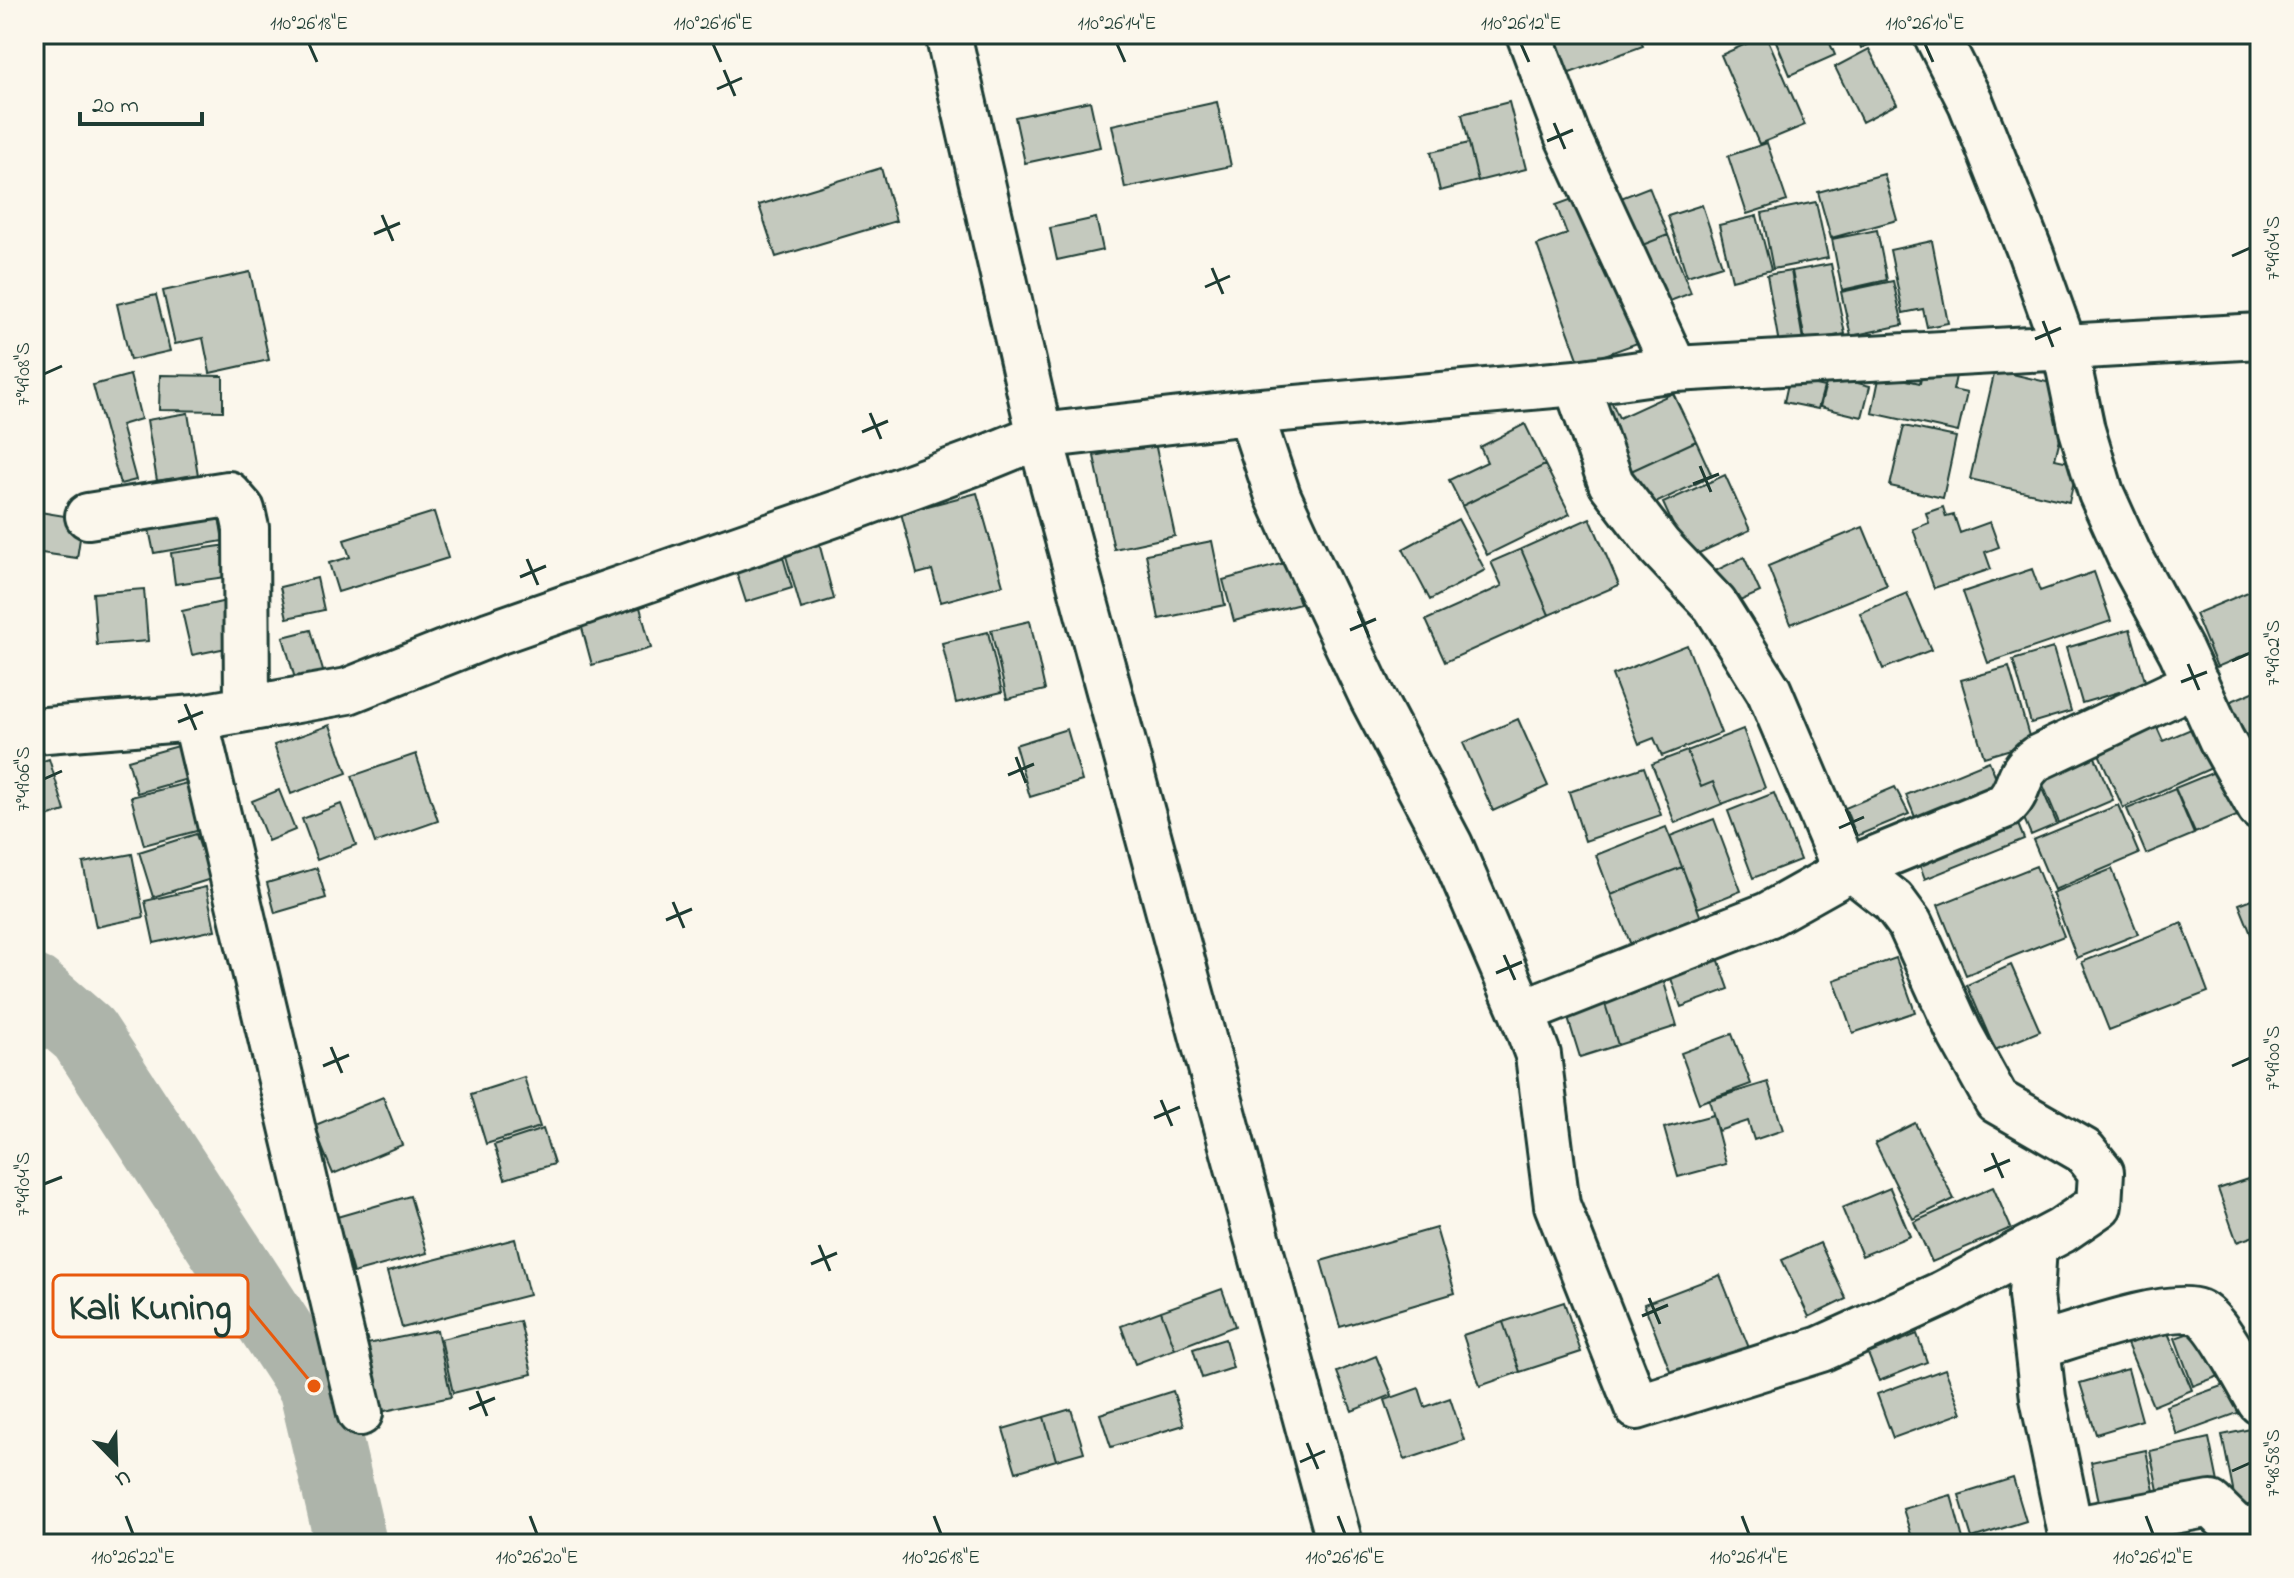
<svg xmlns="http://www.w3.org/2000/svg" width="2294" height="1578" viewBox="0 0 2294 1578" font-family="'Indie Flower',sans-serif">
<rect width="100%" height="100%" fill="#fbf7ec"/>
<filter id="ink" filterUnits="userSpaceOnUse"><feTurbulence type="fractalNoise" baseFrequency=".0125" numOctaves="2"/><feDisplacementMap in="SourceGraphic" scale="16" xChannelSelector="R" yChannelSelector="G"/><feConvolveMatrix kernelMatrix="1 2 1 2 8 2 1 2 1" color-interpolation-filters="sRGB"/></filter>
<g filter="url(#ink)">
<g fill="none" stroke-linecap="round" stroke-linejoin="round">
<!-- river -->
<path stroke="#adb4aa" stroke-width="72" d="M34,991L84,1034L314,1386L351,1544"/>
</g>
<!-- building -->
<path fill="#c4c9be" stroke="#1f3d34" stroke-width="2" d="M1554,34H1639L1643,46L1559,77L1544,38Z
M1773,34H1826L1835,55L1790,75Z
M1856,34H1896L1861,48Z
M1766,35L1805,125L1759,144L1721,55Z
M1869,49L1897,104L1862,122L1835,67Z
M1090,101L1100,147L1025,163L1015,117Z
M1217,102L1231,166L1125,188L1112,125Z
M1509,102L1526,169L1478,181L1462,114Z
M1469,143L1478,181L1440,191L1431,152Z
M1767,143L1787,201L1747,214L1728,156Z
M881,168L896,221L776,257L759,205Z
M1884,174L1897,220L1831,238L1818,192Z
M1649,187L1668,235L1627,251L1608,203Z
M1589,193L1643,341L1580,364L1537,245L1567,234L1556,205Z
M1816,202L1828,258L1773,269L1762,213Z
M1702,205L1722,265L1687,276L1668,216Z
M1757,216L1771,270L1732,280L1719,225Z
M1096,218L1103,250L1057,260L1050,228Z
M1877,230L1887,280L1842,290L1832,239Z
M1668,235L1691,293L1649,309L1627,251Z
M1932,241L1948,323L1927,327L1923,309L1903,313L1890,250Z
M1831,264L1845,334L1805,341L1792,271Z
M1791,271L1803,340L1779,344L1767,275Z
M250,272L269,360L210,373L203,338L175,344L163,291Z
M1893,281L1903,325L1851,336L1841,292Z
M156,295L170,351L130,360L117,304Z
M1923,369L1956,376L1953,390L1967,393L1958,432L1872,413L1880,374L1920,383Z
M1995,370L2072,388L2055,459L2078,464L2069,502L1970,479Z
M130,375L141,419L121,425L136,480L120,484L93,385Z
M160,375L223,376V411L159,410Z
M1828,376L1870,386L1862,417L1820,407Z
M1789,379L1824,387L1818,409L1784,402Z
M1673,393L1696,441L1618,477L1585,407L1609,396L1619,418Z
M188,413L198,475L157,481L147,420Z
M1525,424L1545,465L1462,506L1449,480L1487,462L1480,447Z
M1904,426L1956,437L1943,498L1890,486Z
M1696,441L1712,476L1635,513L1618,477Z
M1155,443L1175,536L1114,549L1094,456Z
M1545,465L1570,514L1487,555L1462,506Z
M1725,475L1750,530L1688,558L1663,503Z
M977,493L1003,585L941,602L932,570L917,574L901,513Z
M217,503L223,541L154,553L146,515Z
M1943,507L1946,517L1954,515L1960,533L1990,522L1999,547L1985,552L1991,569L1934,588L1913,529L1929,523L1926,513Z
M34,511L83,519L77,558L34,552Z
M434,512L448,558L338,592L329,563L350,557L344,540Z
M1590,518L1619,585L1549,615L1521,549Z
M834,519L840,536L819,543L834,599L801,609L780,535Z
M1458,519L1485,570L1430,600L1403,549Z
M1863,527L1887,585L1791,624L1768,566Z
M1212,541L1225,605L1159,619L1146,554Z
M235,544L240,575L175,584L171,553Z
M780,547L792,588L746,602L733,562Z
M1521,549L1549,615L1445,662L1426,620L1502,586L1491,562Z
M1744,557L1760,592L1731,605L1715,571Z
M1288,562L1300,604L1234,621L1223,580Z
M2032,569L2040,591L2094,572L2111,621L1988,663L1963,592Z
M317,578L324,610L287,618L280,587Z
M2260,587V649L2217,667L2195,614Z
M144,589L148,641L97,645L93,593Z
M1907,593L1931,650L1883,669L1860,613Z
M637,596L651,648L592,665L578,613Z
M226,601L236,646L192,655L182,611Z
M1030,621L1045,690L1007,699L991,630Z
M2130,629L2146,684L2082,703L2066,648Z
M311,630L326,681L298,689L283,637Z
M988,632L1002,692L956,703L942,643Z
M1687,645L1721,733L1662,756L1654,738L1639,744L1612,675Z
M2053,648L2071,711L2031,723L2013,660Z
M2009,667L2031,743L1984,757L1961,680Z
M2260,689V773L2258,774L2229,702Z
M2150,712L2163,741L2198,726L2216,766L2123,808L2092,738Z
M1518,719L1548,786L1493,811L1463,743Z
M330,725L347,773L291,794L274,745Z
M1067,729L1082,781L1030,797L1015,745Z
M1743,729L1765,788L1722,804L1713,782L1701,787L1687,751Z
M2089,743L2113,800L2059,823L2035,766Z
M182,745L191,778L137,793L128,760Z
M1687,751L1701,787L1713,782L1722,804L1675,823L1652,764Z
M416,754L438,821L375,843L352,776Z
M49,759L65,811L34,821V764Z
M1989,761L2004,798L1921,832L1906,795Z
M2234,764L2254,809L2195,833L2175,788Z
M1644,767L1661,815L1585,841L1569,792Z
M191,782L204,829L144,845L131,797Z
M2041,786L2057,824L2031,835L2015,797Z
M1895,787L1909,814L1847,840L1838,811Z
M2175,789L2194,834L2146,854L2127,809Z
M279,790L295,830L268,841L252,801Z
M1774,793L1800,860L1753,878L1728,811Z
M341,804L356,845L317,860L302,819Z
M2118,805L2139,854L2054,890L2033,840Z
M2011,807L2024,839L1925,879L1913,847Z
M1714,819L1741,891L1698,908L1670,836Z
M1666,827L1682,867L1611,895L1596,855Z
M196,834L211,879L153,897L139,852Z
M132,854L144,917L96,927L83,863Z
M2036,866L2064,936L1966,975L1938,905Z
M1682,867L1701,918L1631,945L1611,895Z
M317,868L326,898L275,913L267,883Z
M2112,869L2138,934L2077,958L2052,893Z
M206,887L215,930L154,943L145,901Z
M2260,896V947L2257,949L2239,904Z
M2182,923L2208,992L2109,1030L2082,962Z
M1713,944L1729,989L1681,1007L1665,961Z
M1896,958L1915,1012L1853,1033L1834,980Z
M2011,965L2040,1031L1995,1050L1967,985Z
M1660,969L1677,1026L1618,1045L1600,988Z
M1600,988L1618,1045L1580,1057L1562,999Z
M1732,1034L1751,1084L1699,1103L1681,1053Z
M524,1077L540,1127L486,1144L471,1094Z
M1768,1082L1783,1130L1754,1140L1748,1121L1718,1131L1709,1100Z
M383,1097L402,1145L333,1174L313,1126Z
M1713,1115L1726,1164L1678,1177L1664,1128Z
M1915,1123L1954,1199L1913,1219L1875,1143Z
M543,1129L554,1164L505,1179L494,1145Z
M2260,1175V1234L2237,1242L2218,1189Z
M1993,1187L2011,1228L1932,1262L1914,1222Z
M1890,1188L1910,1236L1862,1256L1842,1208Z
M410,1196L427,1253L353,1273L337,1217Z
M1436,1228L1455,1293L1340,1327L1321,1261Z
M515,1239L529,1295L402,1328L387,1272Z
M1820,1243L1846,1299L1809,1317L1782,1260Z
M1720,1275L1749,1348L1673,1378L1644,1304Z
M1222,1289L1235,1326L1175,1349L1161,1311Z
M1564,1302L1581,1352L1520,1372L1503,1322Z
M1161,1311L1175,1349L1135,1364L1121,1326Z
M520,1321L532,1374L453,1393L441,1339Z
M1503,1322L1520,1372L1480,1386L1463,1335Z
M2209,1326L2227,1373L2193,1386L2175,1338Z
M2166,1328L2192,1390L2153,1406L2127,1344Z
M437,1330L451,1397L380,1412L367,1344Z
M1917,1334L1927,1362L1879,1381L1868,1354Z
M1225,1339L1233,1368L1202,1378L1193,1349Z
M1376,1356L1392,1395L1352,1411L1337,1372Z
M1945,1369L1962,1413L1893,1438L1877,1394Z
M2128,1369L2142,1420L2096,1434L2080,1383Z
M2238,1380L2249,1409L2177,1435L2166,1406Z
M1419,1388L1425,1407L1450,1398L1464,1440L1405,1460L1385,1400Z
M1173,1391L1184,1425L1111,1447L1100,1414Z
M1071,1409L1084,1452L1056,1460L1044,1417Z
M1044,1417L1056,1460L1016,1472L1003,1429Z
M2260,1427V1516L2239,1520L2222,1435Z
M2209,1438L2220,1492L2161,1505L2150,1451Z
M2146,1450L2157,1506L2102,1517L2091,1462Z
M2013,1478L2026,1521L1972,1538L1959,1495Z
M1951,1495L1963,1539L1946,1544H1914L1903,1509Z"/>
<g fill="none" stroke-linecap="round" stroke-linejoin="round">
<!-- minor casing -->
<g stroke="#1f3d34" stroke-width="50">
<path id="minor" d="M1529,34L1567,135L1675,369
M1936,34L1971,103L2031,254L2065,349L2082,430L2101,493L2129,555L2181,651L2221,739L2260,808
M1250,412L1278,496L1303,551L1373,699L1450,845L1522,1012L1538,1055L1557,1205L1637,1407L1821,1349L1942,1294L2061,1231L2099,1205L2101,1172L2084,1151L1997,1101L1960,1034L1910,924L1893,901L1841,860L1769,691L1715,605L1660,547L1611,483L1576,383
M88,516L228,494L242,510L246,528L247,708
M195,718L360,1413
M34,731L195,718L348,691L491,634L838,513L971,464L1040,436L948,34
M1522,1012L1768,915L1850,869L2004,806C2022,791 2014,774 2037,758L2196,683
M2034,1246L2031,1295L2043,1398L2073,1544
M2037,1346C2069,1337 2170,1300 2198,1312C2218,1320 2247,1381 2260,1402
M2070,1530L2211,1504L2239,1531L2260,1527
M1340,1544L1040,436L1250,412L1576,383L1675,369L2260,336"/>
</g>
<!-- minor -->
<use href="#minor" stroke="#fbf7ec" stroke-width="44"/>
</g>
</g>
<!-- ticks -->
<path fill="none" stroke="#1f3d34" stroke-width="3" d="M309,44L317,62M713,44L721,62M1117,44L1125,62M1521,44L1529,62M1925,44L1933,62M724,70L735,96M717,89L742,78M1554,123L1565,149M1547,141L1573,130M382,215L393,241M374,234L400,223M2232,256L2250,248M1212,268L1223,294M1205,287L1230,276M2043,321L2053,347M2035,339L2061,328M44,374L62,366M870,413L881,439M862,432L888,421M1700,466L1711,492M1693,484L1719,474M527,559L538,585M520,577L546,566M1358,611L1369,637M1350,630L1376,619M2232,661L2250,653M2188,664L2199,690M2181,682L2207,672M185,704L196,730M178,722L203,712M1016,757L1026,783M1008,775L1034,764M44,779L62,771M1846,809L1857,835M1839,828L1864,817M673,902L684,928M666,920L692,909M1504,955L1515,980M1496,973L1522,962M331,1047L342,1073M323,1066L349,1055M2232,1066L2250,1058M1161,1100L1172,1126M1154,1118L1180,1107M1992,1153L2003,1178M1984,1171L2010,1160M44,1184L62,1177M819,1245L830,1271M811,1264L837,1253M1649,1298L1660,1324M1642,1316L1668,1305M477,1391L487,1416M469,1409L495,1398M1307,1443L1318,1469M1300,1462L1325,1451M2232,1471L2250,1463M126,1516L133,1534M530,1516L537,1534M934,1516L941,1534M1338,1516L1345,1534M1742,1516L1749,1534M2146,1516L2153,1534"/>
<!-- callouts -->
<path fill="none" stroke="#e8590c" stroke-width="3" d="M314 1386L248 1306"/>
<circle fill="#e8590c" stroke="#fbf7ec" stroke-width="3" cx="314" cy="1386" r="8"/>
<rect fill="#fbf7ec" stroke="#e8590c" stroke-width="3" x="53" y="1275" width="195" height="62" rx="8"/>
<g font-size="38" text-anchor="middle" font-weight="bold" fill="#1f3d34">
<text x="150" y="1319">Kali Kuning</text>
</g>
<!-- margin -->
<rect width="2294" height="1578" fill="none" stroke="#fbf7ec" stroke-width="88"/>
<!-- north arrow -->
<g transform="translate(116 1462) rotate(157)" stroke="#fbf7ec" stroke-width="6" paint-order="stroke">
<path d="M0-6L14 30L0 20L-14 30Z" fill="#1f3d34"/>
<text y="-12" font-size="22" font-weight="bold" text-anchor="middle" fill="#1f3d34">U</text>
</g>
<!-- scale -->
<path d="M80 112v12h122v-12" fill="none" stroke="#1f3d34" stroke-width="4"/>
<text x="92" y="112" font-size="24" fill="#1f3d34" stroke="#fbf7ec" stroke-width="6" paint-order="stroke">20 m</text>
<rect x="44" y="44" width="2206" height="1490" fill="none" stroke="#1f3d34" stroke-width="3"/>
<g font-size="20" text-anchor="middle" fill="#1f3d34">
<text x="309" y="29">110°26'18"E</text>
<text x="713" y="29">110°26'16"E</text>
<text x="1117" y="29">110°26'14"E</text>
<text x="1521" y="29">110°26'12"E</text>
<text x="1925" y="29">110°26'10"E</text>
<text transform="translate(2272 248) rotate(-90)" y="7">7°49'04"S</text>
<text transform="translate(22 374) rotate(-90)" y="7">7°49'08"S</text>
<text transform="translate(2272 653) rotate(-90)" y="7">7°49'02"S</text>
<text transform="translate(22 779) rotate(-90)" y="7">7°49'06"S</text>
<text transform="translate(2272 1058) rotate(-90)" y="7">7°49'00"S</text>
<text transform="translate(22 1184) rotate(-90)" y="7">7°49'04"S</text>
<text transform="translate(2272 1463) rotate(-90)" y="7">7°48'58"S</text>
<text x="133" y="1563">110°26'22"E</text>
<text x="537" y="1563">110°26'20"E</text>
<text x="941" y="1563">110°26'18"E</text>
<text x="1345" y="1563">110°26'16"E</text>
<text x="1749" y="1563">110°26'14"E</text>
<text x="2153" y="1563">110°26'12"E</text>
</g>
</svg>
